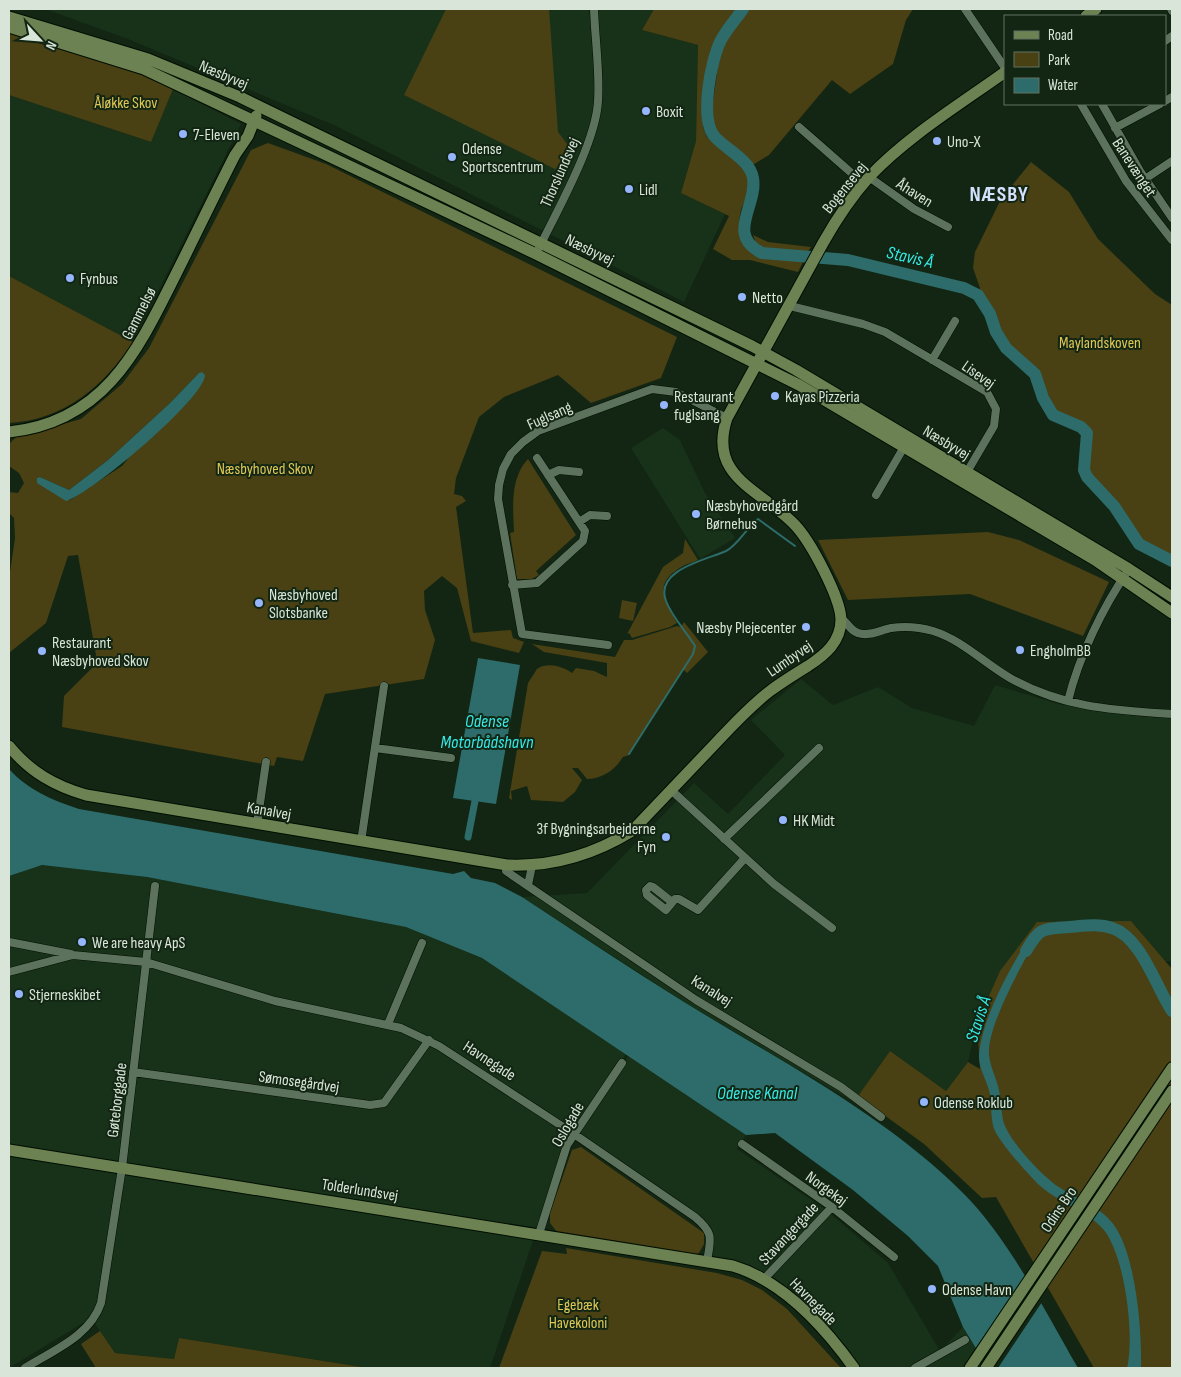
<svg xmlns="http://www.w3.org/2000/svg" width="1181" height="1377" viewBox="0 0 1181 1377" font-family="'Sofia Sans Condensed',sans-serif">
<rect width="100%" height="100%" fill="#122613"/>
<!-- built -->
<path fill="#183119" d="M45,9H654L642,30L698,45L696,141L681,193L725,214L684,302L336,126L128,39Z
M173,89L241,124L133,342L9,276V95L150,142Z
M663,428L680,440L704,491L735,538L700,559L631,448Z
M801,679L833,705L878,687L912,708L974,726L995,685L1062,705L1172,709V961H1165L1131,921L977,1023L968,1062L946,1091L890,1051L854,1102L684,1002L522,897L587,893L694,783L728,814L785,755L751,720Z
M42,865L147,877L406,927L482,958L626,1054L567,1140L490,1368H368L179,1338L174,1359L115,1353L91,1318L9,1368V876Z
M629,1056L746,1135L737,1149L826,1210L888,1263L940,1351L963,1327L988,1368H860L803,1303L711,1258L714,1238L711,1227L701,1218L577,1133Z"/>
<!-- green -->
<path fill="#494014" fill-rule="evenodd" d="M446,9H549L558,132L570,148L557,170L404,95Z
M654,9H737L719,32L713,49L704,98L703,127L707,137L731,155L751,178C753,189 746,198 742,207C739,215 739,222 740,231C743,263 780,257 804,260L798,272L750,260H732L713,249L729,216L681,193L696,141L698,45L642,30Z
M749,9H913L906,20L893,64L850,94L832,80L769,155L751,166L717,134L714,127L712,109L719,58L727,39Z
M9,32L142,75L173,89L151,142L9,95Z
M268,143L326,164L677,337L661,378L591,403L558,375L504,397L479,417L456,478L454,494L462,496L466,501L456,507L473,633L511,630L513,638L524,642L519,653L471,641L457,588L442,576L424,591L425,610L435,640L424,679L325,694L303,761L277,757L274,766L62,727L64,696L93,667L96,655L78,555L68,556L46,623L9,653V579L15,538L14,518L9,513V492L18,493L24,483L19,473L9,466V444L16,437L81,419L122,384L149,348L251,150ZM199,373L122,466L70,500L37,478L40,477L69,490L108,460L170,403Z
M1031,162L1069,192L1098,239L1155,294L1172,305V561L1139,544L1114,506L1087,477L1084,470L1087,433C1077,422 1061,424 1054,416C1043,405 1043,387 1035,374C1029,363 1015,359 1007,349C994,332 989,312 978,295L980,288L973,268L975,252L1001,199Z
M753,235L768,242L811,247L807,253L766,251L757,246Z
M9,276L133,342C104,386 64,420 9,423Z
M528,459L576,535L536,571L539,575L532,579H517L510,533L514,532C513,507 510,478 528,459Z
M988,532L1019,540L1109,582L1083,636L970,594L848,600L818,540Z
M685,539L698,560C693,563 688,563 683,566C652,584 664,597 677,623L670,627L632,638L629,633L627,634L663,567L683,553Z
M622,600L637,603L633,621L619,618Z
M684,622L708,652L687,673L683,669L629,755L623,757C615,770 602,779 587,779L578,768H572L582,780L575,792L563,802L531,800L527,786L511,791L512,800L509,798L528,683L537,669C547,662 562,666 572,673L576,668L594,671L607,677V663L544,652L532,644L615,657L624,640H632L677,626L681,627Z
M1131,921L1172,969V1368H1094L996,1197L982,1198L924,1144L858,1096L890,1051L946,1091L968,1062L980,1069L977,1023L1000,971L1037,922Z
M581,1147L704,1233V1244L699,1253L693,1255L557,1232L550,1223V1213L572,1150Z
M566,1248L717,1273L742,1280L762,1290L787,1309L841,1368H499L542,1251L567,1254Z
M100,1331L115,1353L174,1359L179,1338L368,1368H96L81,1344Z"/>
<!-- water -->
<path fill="#2d6c6a" d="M202,372L205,375C205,398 90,495 66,501L37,483V478L40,477L69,490L108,460L170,403L199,373Z
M478,658L520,665L496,804L453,798Z
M9,769C28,790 52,800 79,809L453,874L464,871L471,878L495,883L522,897C576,932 629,968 684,1002C780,1061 884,1114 964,1194C1009,1239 1046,1313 1078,1368H988L963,1327L938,1266L908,1236L853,1190L775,1133L746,1135L482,958L406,927L147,877L42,865L9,876Z
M1032,933L1037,939C1022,963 987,1027 989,1054C990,1067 996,1077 999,1090C1001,1100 1001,1110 1003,1120C1007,1138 1037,1170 1052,1182C1071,1198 1099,1204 1114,1225C1136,1256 1142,1330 1141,1368H1127C1135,1337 1125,1254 1103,1229C1086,1210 1057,1202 1038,1184C1027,1173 1002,1145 995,1131C990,1120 992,1106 990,1094C987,1080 978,1068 979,1054C983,1015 1011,966 1032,933Z"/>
<!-- pier -->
<path fill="#122613" d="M1026,1276L1042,1302L998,1368H985L975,1352Z"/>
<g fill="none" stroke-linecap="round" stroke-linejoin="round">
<!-- stream -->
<path stroke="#2d6c6a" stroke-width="2" d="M629,754L693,654L695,646C686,631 672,617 666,601C654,570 706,560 726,551C738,545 747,527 758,519L795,546"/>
<!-- canal -->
<path stroke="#2d6c6a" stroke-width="7" d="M468,837L475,801"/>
<!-- river -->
<path stroke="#2d6c6a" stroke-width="12" d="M743,9C736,19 727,29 721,40C711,59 699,120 715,137C727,150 750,160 753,178C758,205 725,235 762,253L848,260L964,288L978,295L990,314L996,332L1006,348L1035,374L1043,398L1053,415L1081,427L1087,433L1084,470L1087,477L1114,506L1139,544L1172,561
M1026,951C1040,927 1042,929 1069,927C1083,926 1098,923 1112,928C1141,937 1156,987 1172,1011"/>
<!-- street casing -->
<g stroke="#010e01" stroke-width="9">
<path id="street" d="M965,9L1005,68
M1171,9L1172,11
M1165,41L1172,36
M1165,101L1172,97
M1081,104L1126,181L1172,240
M1102,104L1140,171L1172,218
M799,127L864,184
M1115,128L1160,104
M869,177L914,209L948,227
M1145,179L1172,161
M539,248C558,209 596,142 598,101C600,71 595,39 594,9
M790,306L863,324L885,332L987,392L996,409L994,426L967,472
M932,360L955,321
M548,475L559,470L579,472
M876,495L904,447
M579,522L590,515L607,516
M512,585L537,583L583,541L585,531L537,458
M841,619C848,622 850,631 858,633C868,637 881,630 891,628C905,626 919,627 933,631C962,640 984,663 1010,678C1064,708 1113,710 1172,714
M608,645L522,634L498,499L499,485L503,469L511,454L523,442L538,431L652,389L676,392L727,418
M1068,701C1079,656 1103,607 1129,569
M375,748L451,758
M671,790L774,884L832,928
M257,824L266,762
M724,839L819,748
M361,842L384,686
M507,865L506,871L696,1000L841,1087L881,1117
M528,885L532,866
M672,902L653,887L650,886L646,890L647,895L666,910L675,899H679L698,910L745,858
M9,942L71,954
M9,972L73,955L146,962L275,1001L401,1028L439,1046L574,1134L695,1217C714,1233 711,1238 707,1261
M388,1024L422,943
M133,1072L370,1105L384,1103L429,1040
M742,1144L832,1207L894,1257
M539,1234L567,1145L622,1063
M764,1279L832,1207
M25,1368C54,1350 90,1336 101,1303L122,1168L155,886
M915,1368L965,1340"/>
</g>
<!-- secondary casing -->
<g stroke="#010e01" stroke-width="13">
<path id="secondary" d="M1086,16L1096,9
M9,17L148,59L240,97L752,346L796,370L1129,569L1172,597
M9,27L144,69L536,254L799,385L1095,560L1172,613
M9,432C105,422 138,350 176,274C196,234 215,194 235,155L248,136L256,116
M9,746C30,772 55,786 86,795L507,865C553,867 593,855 632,831C659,803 686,774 713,746C731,727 749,707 770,691C782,682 795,674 808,666C825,655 841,642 841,619C840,597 811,542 795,525C762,490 707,478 727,418L823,243C836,220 851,197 869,177C908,136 959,105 1005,72
M9,1150L733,1266C783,1281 824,1326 854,1368
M970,1368L1172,1068
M986,1368L1172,1091"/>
</g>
<!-- street -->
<use href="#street" stroke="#5c725c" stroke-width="8"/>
<!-- secondary -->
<use href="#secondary" stroke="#6c8252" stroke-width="11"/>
</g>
<!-- markers -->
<g fill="#95b6fd" stroke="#122613" stroke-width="2">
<circle cx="646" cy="111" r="5"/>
<circle cx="183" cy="134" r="5"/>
<circle cx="937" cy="141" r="5"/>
<circle cx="452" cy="157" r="5"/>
<circle cx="629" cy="189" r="5"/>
<circle cx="70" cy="278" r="5"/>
<circle cx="742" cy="297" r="5"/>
<circle cx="775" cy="396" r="5"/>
<circle cx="664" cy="405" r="5"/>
<circle cx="696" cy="514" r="5"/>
<circle cx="259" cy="603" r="5"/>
<circle cx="806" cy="627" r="5"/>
<circle cx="1020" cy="650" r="5"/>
<circle cx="42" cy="651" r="5"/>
<circle cx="783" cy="820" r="5"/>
<circle cx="666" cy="837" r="5"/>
<circle cx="82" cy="942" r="5"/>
<circle cx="19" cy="994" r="5"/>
<circle cx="924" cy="1102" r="5"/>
<circle cx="932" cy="1289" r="5"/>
</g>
<g text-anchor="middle" stroke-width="4" stroke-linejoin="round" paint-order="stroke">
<!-- street labels -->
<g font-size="16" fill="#d8e5d8" stroke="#122613">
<text transform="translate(224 74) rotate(23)" y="6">Næsbyvej</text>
<text transform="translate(1135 167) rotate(57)" y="6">Banevænget</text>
<text transform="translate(559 172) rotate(-66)" y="6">Thorslundsvej</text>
<text transform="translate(844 187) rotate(-51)" y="6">Bogensevej</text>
<text transform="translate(915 192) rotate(32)" y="6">Åhaven</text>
<text transform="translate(590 249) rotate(26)" y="6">Næsbyvej</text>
<text transform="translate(138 313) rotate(-63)" y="6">Gammelsø</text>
<text transform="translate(979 374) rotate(35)" y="6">Lisevej</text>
<text transform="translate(549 415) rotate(-24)" y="6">Fuglsang</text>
<text transform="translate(947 442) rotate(31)" y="6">Næsbyvej</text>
<text transform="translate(789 658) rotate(-34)" y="6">Lumbyvej</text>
<text transform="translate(269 810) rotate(10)" y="6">Kanalvej</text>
<text transform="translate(712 990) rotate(32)" y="6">Kanalvej</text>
<text transform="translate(490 1060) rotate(33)" y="6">Havnegade</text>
<text transform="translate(299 1081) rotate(8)" y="6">Sømosegårdvej</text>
<text transform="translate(116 1100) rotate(-83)" y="6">Gøteborggade</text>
<text transform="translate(567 1124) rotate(-60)" y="6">Oslogade</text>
<text transform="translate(827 1188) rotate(36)" y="6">Norgekaj</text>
<text transform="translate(360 1189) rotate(9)" y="6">Tolderlundsvej</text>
<text transform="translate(1058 1209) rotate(-56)" y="6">Odins Bro</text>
<text transform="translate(788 1233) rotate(-47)" y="6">Stavangergade</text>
<text transform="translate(814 1301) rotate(45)" y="6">Havnegade</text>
</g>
<!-- park labels -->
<g font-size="16" fill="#e0c754" stroke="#122613">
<text x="126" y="108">Åløkke Skov</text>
<text x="1100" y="348">Maylandskoven</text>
<text x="265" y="474">Næsbyhoved Skov</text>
<text x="578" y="1310">Egebæk<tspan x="578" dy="18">Havekoloni</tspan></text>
</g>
<!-- poi labels -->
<g font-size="16" fill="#d8e5d8" stroke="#122613" text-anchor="start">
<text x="656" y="117">Boxit</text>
<text x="193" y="140">7-Eleven</text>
<text x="947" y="147">Uno-X</text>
<text x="462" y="154">Odense<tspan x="462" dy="18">Sportscentrum</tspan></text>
<text x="639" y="195">Lidl</text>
<text x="80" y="284">Fynbus</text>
<text x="752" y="303">Netto</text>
<text x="674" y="402">Restaurant<tspan x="674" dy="18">fuglsang</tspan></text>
<text x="785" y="402">Kayas Pizzeria</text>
<text x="706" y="511">Næsbyhovedgård<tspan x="706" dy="18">Børnehus</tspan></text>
<text x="269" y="600">Næsbyhoved<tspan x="269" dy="18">Slotsbanke</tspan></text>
<text x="796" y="633" text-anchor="end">Næsby Plejecenter</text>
<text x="52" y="648">Restaurant<tspan x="52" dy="18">Næsbyhoved Skov</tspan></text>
<text x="1030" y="656">EngholmBB</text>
<text x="793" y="826">HK Midt</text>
<text x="656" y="834" text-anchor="end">3f Bygningsarbejderne<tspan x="656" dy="18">Fyn</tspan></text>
<text x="92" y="948">We are heavy ApS</text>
<text x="29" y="1000">Stjerneskibet</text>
<text x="934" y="1108">Odense Roklub</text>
<text x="942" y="1295">Odense Havn</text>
</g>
<!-- water labels -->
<g font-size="18" font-style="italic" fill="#36eae7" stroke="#122613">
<text transform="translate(910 257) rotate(13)" y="6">Stavis Å</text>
<text x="487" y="727">Odense<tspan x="487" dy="21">Motorbådshavn</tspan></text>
<text transform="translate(978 1019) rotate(-72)" y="6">Stavis Å</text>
<text x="757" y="1099">Odense Kanal</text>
</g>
<!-- district labels -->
<g font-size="21" font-weight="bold" letter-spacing="1" fill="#d5e2fe" stroke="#122613">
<text x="999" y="201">NÆSBY</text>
</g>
</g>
<!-- border -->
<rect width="1181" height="1377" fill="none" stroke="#d8e5d8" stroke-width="20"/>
<!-- legend -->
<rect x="1004" y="15" width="162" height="90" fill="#122613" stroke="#617262"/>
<rect x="1014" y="31" width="25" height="8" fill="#6c8252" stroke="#617262"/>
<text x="1048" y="40" font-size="15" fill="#d8e5d8">Road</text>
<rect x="1014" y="52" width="25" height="15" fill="#494014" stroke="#617262"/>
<text x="1048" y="65" font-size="15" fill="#d8e5d8">Park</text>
<rect x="1014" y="78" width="25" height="15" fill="#2d6c6a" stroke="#617262"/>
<text x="1048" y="90" font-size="15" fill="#d8e5d8">Water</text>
<!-- north arrow -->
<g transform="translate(40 40) rotate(116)" stroke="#122613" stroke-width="4" paint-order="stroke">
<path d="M0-4L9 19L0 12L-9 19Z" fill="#d8e5d8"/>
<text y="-8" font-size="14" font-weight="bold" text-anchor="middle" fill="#d8e5d8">N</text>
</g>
</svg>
